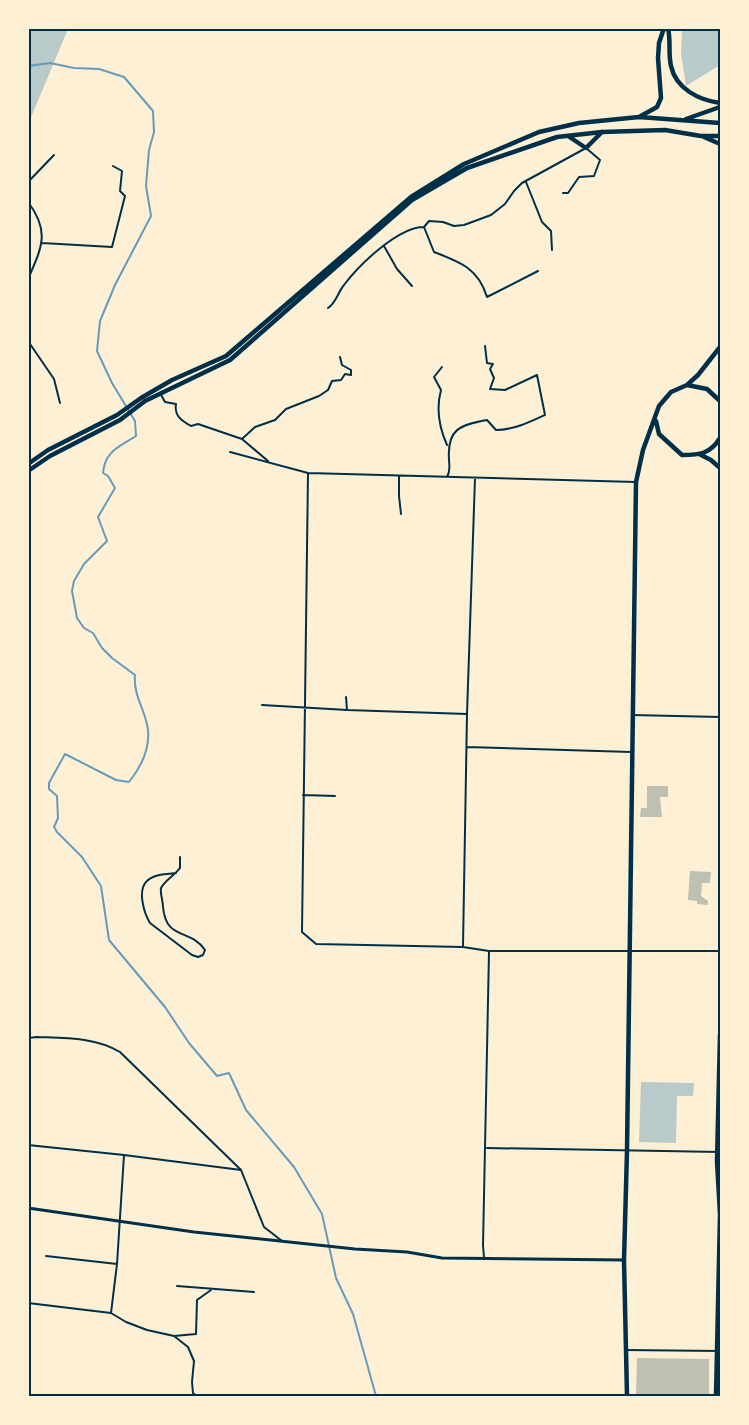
<svg xmlns="http://www.w3.org/2000/svg" width="749" height="1425" viewBox="0 0 749 1425" font-family="Commissioner,sans-serif">
<rect width="100%" height="100%" fill="#fdf0d5"/>
<!-- green -->
<path fill="#b9caca" d="M29,28L68,29L29,122L28,29Z
M682,29H720V65L686,86L681,53Z
M641,1082L694,1083L693,1096H677L676,1143L639,1142Z"/>
<g fill="none" stroke-linecap="round" stroke-linejoin="round">
<!-- stream -->
<path stroke="#669bbc" stroke-width="2" d="M28,66L50,63L74,68L99,69L124,77L153,111L154,132L149,150L146,186L151,216L115,285L100,321L97,351L112,383L135,421L136,436C119,447 105,451 103,473L108,476L115,488L98,517L107,541L84,564L74,581L72,591L75,607L77,618L84,628L93,633L102,648L112,658L135,675C133,696 146,711 148,730C150,750 141,767 129,782L116,780L65,754L49,783V789L57,796L58,818L54,827L57,832L82,857L101,886L109,940L165,1007L189,1043L217,1076L229,1073L246,1110L294,1167L322,1214L336,1278L353,1314L376,1396"/>
</g>
<!-- building -->
<path fill="#bec0b2" d="M647,786H668V797H660L662,817H640L641,808H647Z
M690,871L711,872L710,883H702L701,896L708,901V905L697,904V901L688,900Z
M637,1358L709,1359V1396H636Z"/>
<g fill="none" stroke-linecap="round" stroke-linejoin="round">
<!-- minor -->
<path stroke="#003049" stroke-width="2" d="M28,182L54,155
M526,182L542,222L551,231L552,250
M28,202C51,232 41,249 28,279
M424,227L434,252C460,262 478,268 487,297L538,271
M42,243L112,247L125,196L120,191L122,171L113,166
M384,246L397,269L412,286
M328,308C336,303 338,292 344,285C359,265 398,227 424,227L429,221L443,222L454,226L464,225L491,215L505,204L514,191L522,183L586,148L600,160L594,176L579,177L568,193H563
M28,341L54,379L60,403
M442,367L434,377L441,390C436,408 439,427 447,445
M160,393L165,402L176,404C174,416 182,421 191,426L198,424L242,439L268,461
M242,439L255,427L275,420L286,409L319,396L328,390L332,381L341,380L345,374L351,375V370L342,365L340,357
M230,452L308,473L636,482
M308,473L302,932L316,944L463,947L489,951H720
M399,476V496L401,514
M447,477C451,470 449,466 449,459C447,429 460,425 487,420L496,430C513,430 530,422 545,415L537,375L505,390L490,389L494,378L490,369L493,364L487,363L485,346
M346,697L347,710
M262,705L347,710L467,714
M632,715L720,717
M467,747L631,752
M303,795L335,796
M176,873C167,874 154,874 147,881C137,890 144,913 150,923L192,955L198,957L203,955L205,950C190,928 166,941 163,907C163,900 160,895 161,888C165,880 175,875 180,868V857
M463,946L467,714L475,478
M28,1038L37,1037C65,1038 95,1037 120,1052L241,1170L264,1227L282,1241
M28,1145L124,1155L241,1170
M487,1148L720,1152
M46,1256L117,1264
M484,1258L483,1245L489,952
M177,1286L254,1292
M28,1303L111,1313L126,1322L147,1330L174,1336L188,1347L194,1361L192,1382L193,1393L197,1396
M111,1313L117,1264L124,1155
M174,1336L196,1334L197,1300L211,1290
M626,1350L720,1351"/>
<!-- tertiary -->
<path stroke="#003049" stroke-width="3" d="M28,1208L194,1232L355,1249L407,1252L442,1258L624,1260"/>
<!-- primary -->
<path stroke="#003049" stroke-width="4.5" d="M687,385L707,389L720,401
M656,421L659,434L682,455C700,455 710,454 720,438
M701,455L711,460L720,468
M627,1396L624,1260L627,1151L636,482L643,450L659,406L671,392L687,385L698,375L720,347
M716,1396L720,1215L717,1161L720,1034"/>
<!-- trunk -->
<path stroke="#003049" stroke-width="4.5" d="M668,28C671,41 668,53 671,66C676,89 699,100 720,103
M639,117L657,107L661,98L658,58L659,43L664,28
M686,119L720,107
M568,136L586,148L602,132
M704,137L720,144
M28,464L48,450L117,415L141,398L172,380L226,356L411,197L464,164L539,132L579,123L639,117L720,123
M28,471L50,456L120,420L145,401L230,360L412,200L467,168L557,137L602,132L665,130L701,136H720"/>
</g>
<!-- border -->
<rect width="749" height="1425" fill="none" stroke="#fdf0d5" stroke-width="60"/>
<rect x="30" y="30" width="689" height="1365" fill="none" stroke="#003049" stroke-width="2"/>
</svg>
